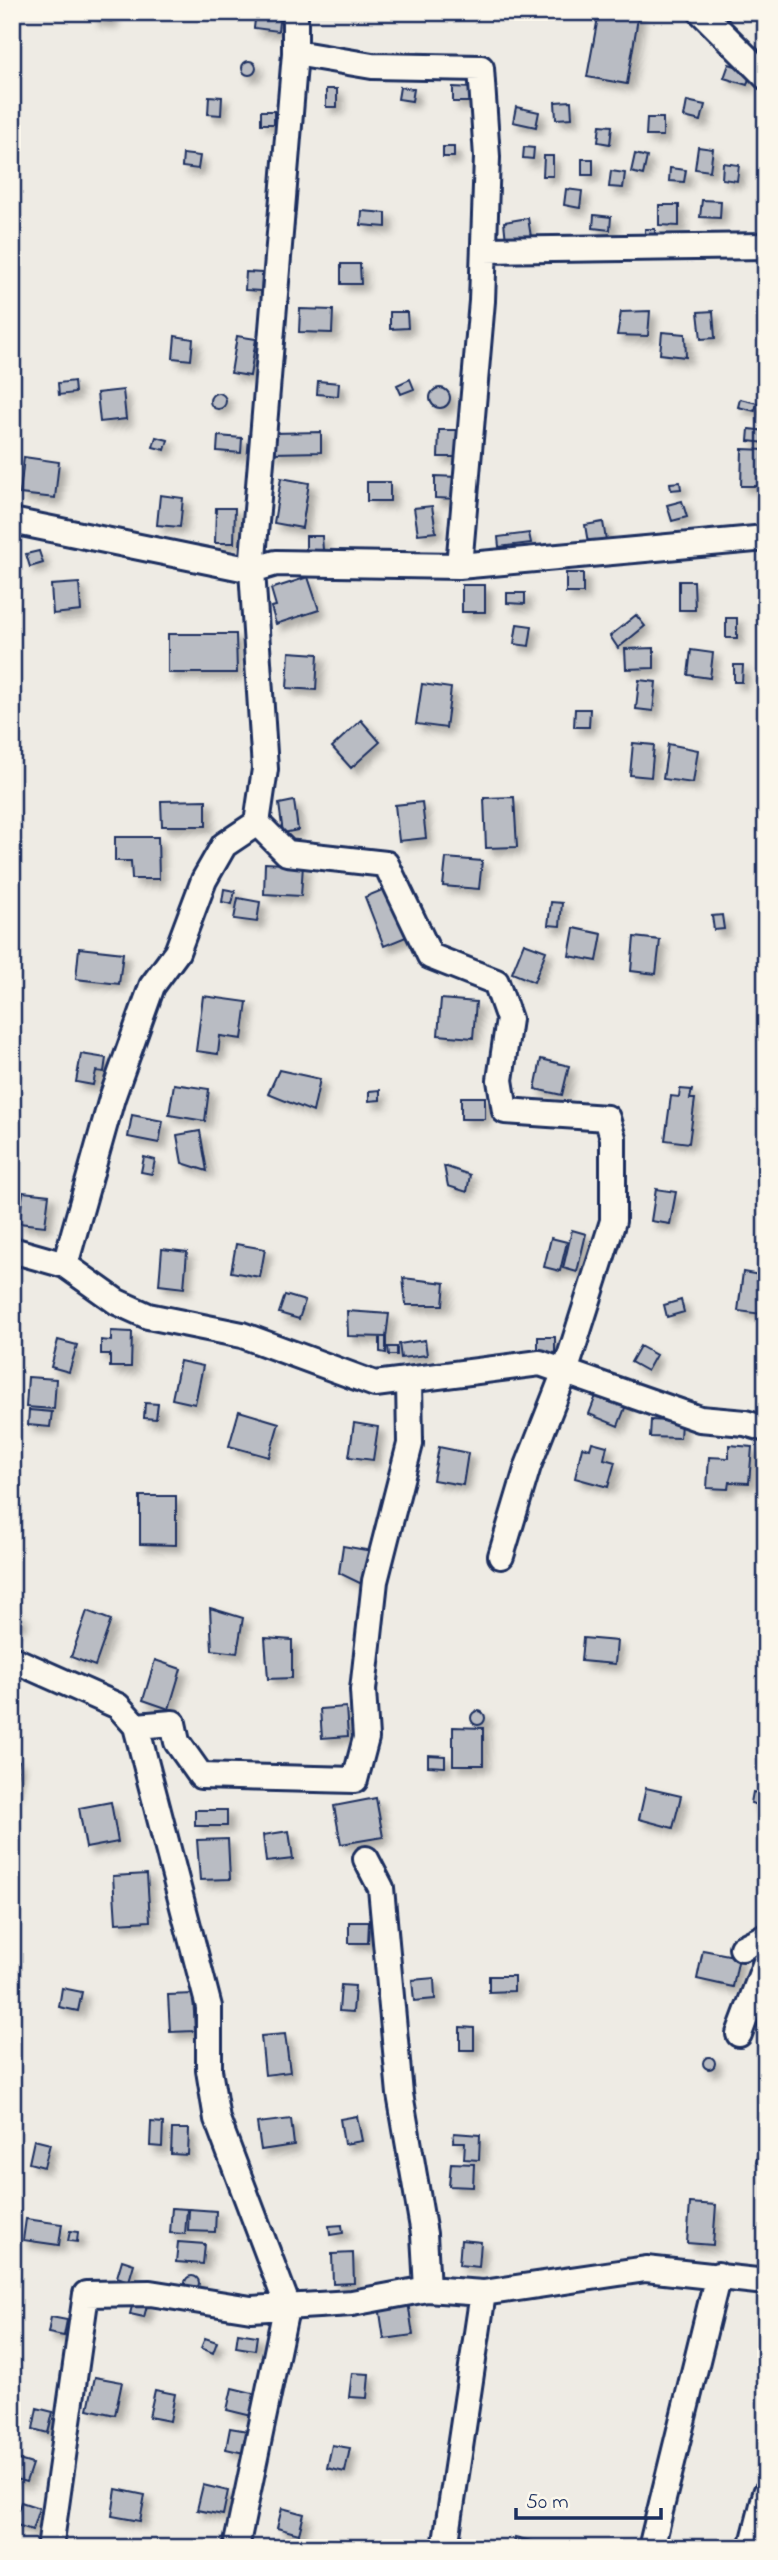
<svg xmlns="http://www.w3.org/2000/svg" width="778" height="2560" viewBox="0 0 778 2560" font-family="'Indie Flower',sans-serif">
<defs>
<filter id="shadow"><feDropShadow dx="6" dy="6" stdDeviation="3.5" flood-color="#0004"/></filter>
</defs>
<rect width="100%" height="100%" fill="#eeebe4"/>
<filter id="ink" filterUnits="userSpaceOnUse"><feTurbulence type="fractalNoise" baseFrequency=".0143" numOctaves="2"/><feDisplacementMap in="SourceGraphic" scale="14" xChannelSelector="R" yChannelSelector="G"/><feConvolveMatrix kernelMatrix="1 2 1 2 8 2 1 2 1" color-interpolation-filters="sRGB"/></filter>
<g filter="url(#ink)">
<!-- building -->
<path fill="#b9bcc3" stroke="#1b2f5e" stroke-width="2" filter="url(#shadow)" d="M93,12H112L111,21L93,19Z
M256,12H280L278,31L254,28Z
M599,12H639L627,84L587,77Z
M242 68a7 7 0 1 1 14 0a7 7 0 1 1-14 0Z
M729,64L751,71L747,85L724,78Z
M400,87L414,89L412,101L398,99Z
M453,87L473,88L472,102H453Z
M326,89H337V107H326Z
M209,96L222,97L221,115L208,114Z
M571,101L572,118L556,119L555,102Z
M687,101L705,105L701,121L684,117Z
M516,107L539,112L536,127L513,122Z
M261,111H274V124H261Z
M647,118H663V136H646Z
M600,125L612,126L610,144L598,142Z
M443,147H454V157H443Z
M524,147L534,148L533,159L523,158Z
M698,147L713,149L710,171L695,169Z
M183,154L200,156L198,169L182,167Z
M635,154L647,157L643,175L631,172Z
M544,156H553V176H543Z
M582,159H593V175H582Z
M723,163L739,165L737,181L722,179Z
M670,168L686,170L684,182L669,181Z
M611,171L625,173L623,188L609,187Z
M566,189L582,191L580,208L564,205Z
M702,200L721,201L720,218L700,217Z
M659,205H679V226L659,225Z
M362,211L386,213V227L361,225Z
M594,215L611,217L610,230L593,228Z
M528,218L531,237L506,241L504,222Z
M645,229H655V237H645Z
M341,264H360L361,284H341Z
M246,272L262,273L261,291L245,290Z
M300,309L333,310L332,333L299,332Z
M650,311L648,336L617,335L621,312Z
M713,311L715,338L701,339L698,312Z
M390,312H407L408,328L390,329Z
M662,332L685,334L686,357L660,354Z
M175,336L193,339L191,360L173,358Z
M237,336L256,339L250,376L231,373Z
M410,379L414,389L401,394L397,385Z
M74,381L75,393L59,395L58,383Z
M318,381L339,383L338,396L317,394Z
M430 398a10 10 0 1 1 20 0a10 10 0 1 1-20 0Z
M123,390L126,419L100,422L97,393Z
M210 401a8 8 0 1 1 16 0a8 8 0 1 1-16 0Z
M740,399L757,403L755,411L738,407Z
M749,429L766,431V443L748,441Z
M439,430H464L463,457H438Z
M321,432V452L272,453V433Z
M218,436L242,438L241,453L217,451Z
M156,437L168,440L165,450L153,447Z
M742,449L766,450V486H741Z
M24,457L59,462L55,498L20,494Z
M435,476L458,477V499L435,498Z
M281,478L309,483L302,528L274,523Z
M367,482H390V501H367Z
M680,482L681,489L671,490L670,483Z
M160,495L183,498L180,527L157,525Z
M682,501L687,517L672,521L667,505Z
M432,506L436,532L418,534L414,508Z
M216,508H235L234,543H215Z
M603,522L606,540L588,543L585,525Z
M529,533L531,543L499,547L498,537Z
M306,536H322L323,550L306,551Z
M39,551L43,563L30,567L26,554Z
M566,573H583V593H566Z
M308,577L319,610L276,624L271,607L276,606L271,589Z
M679,581H694L695,610H679Z
M79,583L81,611L53,614L51,585Z
M462,585H485V612H462Z
M507,593H525V604L507,603Z
M636,615L645,626L618,648L610,636Z
M726,618H737V638H726Z
M517,624L532,626L529,646L514,644Z
M168,634H236L237,673H168Z
M654,648V668L626,669L625,649Z
M691,650L713,653L710,678L688,675Z
M289,652L318,654L316,690L287,688Z
M734,665H743L742,682H734Z
M639,680L656,682L653,711L636,709Z
M422,684L451,688L446,728L416,724Z
M575,709H590L589,727H574Z
M361,720L380,742L351,768L332,747Z
M633,743L654,745L651,777L630,775Z
M668,744L698,750L693,783L663,779Z
M514,797L517,847L486,848L484,798Z
M206,800V826H162L161,801Z
M294,801L298,830L283,833L279,804Z
M422,802L426,838L399,841L395,805Z
M115,837H158L159,879H132L131,861H115Z
M446,858L482,861L479,889L443,886Z
M265,863L303,865L301,896L264,894Z
M387,888L406,937L384,946L365,897Z
M224,889L235,891L232,904L222,902Z
M238,898L260,902L257,922L234,919Z
M551,902L562,903L560,926L548,925Z
M722,915L724,929L714,930L712,916Z
M574,928L602,934L597,961L569,956Z
M634,937L660,940L656,974L631,971Z
M524,943L546,951L534,982L512,973Z
M79,948L123,953L119,984L76,979Z
M203,996L247,1002L242,1039L220,1036L218,1054L196,1051Z
M441,999L476,1002L473,1038L438,1035Z
M81,1054L106,1058L104,1072L96,1071L93,1085L76,1082Z
M541,1059L569,1066L562,1095L535,1089Z
M279,1070L320,1079L313,1112L268,1094Z
M174,1084L209,1089L205,1121L169,1115Z
M680,1089L692,1090L690,1099H695L689,1143L665,1140L671,1096L679,1097Z
M380,1090V1100L369,1101V1091Z
M461,1097H485V1119H461Z
M132,1115L163,1121L159,1143L128,1137Z
M200,1131L207,1171L182,1163L177,1135Z
M144,1157L155,1160L152,1174L141,1172Z
M444,1166L470,1175L467,1192L448,1186Z
M656,1189L676,1192L670,1224L651,1221Z
M23,1192L49,1195L45,1226L19,1223Z
M572,1230L586,1234L577,1272L563,1268Z
M551,1238L567,1242L560,1271L544,1267Z
M236,1244L265,1249L260,1277L231,1272Z
M162,1249L187,1252L184,1288L159,1285Z
M743,1272L766,1276L762,1314L738,1311Z
M403,1278L445,1283L443,1305H406Z
M285,1295L305,1301L299,1319L279,1313Z
M681,1300L684,1312L667,1317L664,1305Z
M347,1311L389,1314L386,1337L348,1336Z
M111,1331L132,1332L131,1367H110V1354H101V1340L111,1341Z
M380,1337H386V1353L380,1352Z
M538,1337H555V1354H538Z
M58,1340L77,1345L69,1372L51,1367Z
M425,1340L427,1355L401,1358L399,1344Z
M640,1346L656,1355L647,1371L631,1362Z
M388,1347H397V1355H389Z
M180,1361L203,1366L195,1404L172,1399Z
M28,1377L56,1379L54,1409L26,1407Z
M599,1388L628,1400L618,1426L589,1414Z
M145,1403L158,1404L156,1419L144,1418Z
M29,1410L52,1412L50,1427L28,1425Z
M239,1411L279,1423L269,1457L229,1446Z
M651,1420L681,1422L680,1438L650,1437Z
M354,1423L378,1427L373,1460L349,1457Z
M592,1442L607,1446L604,1459L615,1462L608,1487L575,1478L582,1447L590,1449Z
M729,1445L752,1447L749,1483L729,1482L728,1489L707,1488L709,1457L729,1458Z
M439,1447L468,1453L463,1485L433,1480Z
M140,1496H176V1545L140,1544Z
M343,1546L372,1551L366,1586L339,1573Z
M210,1608L243,1618L237,1653L212,1650Z
M12,1609L22,1619L12,1628Z
M87,1611L111,1620L95,1666L71,1657Z
M265,1638L292,1640V1678L268,1679Z
M583,1638L617,1641L615,1664L581,1661Z
M155,1660L181,1669L169,1709L143,1700Z
M346,1707L348,1736L322,1738L320,1709Z
M471 1718a7 7 0 1 1 14 0a7 7 0 1 1-14 0Z
M453,1727L483,1728V1765H453Z
M428,1755L445,1756V1767L428,1766Z
M12,1760L19,1761L14,1792H12Z
M646,1788L681,1796L673,1828L639,1819Z
M753,1792L764,1794L762,1806L751,1803Z
M766,1795V1831L760,1830Z
M376,1798L383,1837L341,1844L334,1806Z
M111,1802L118,1842L86,1848L79,1808Z
M195,1810H227V1826H195Z
M289,1831L293,1859L266,1862L263,1835Z
M228,1839L230,1879L200,1880L197,1840Z
M147,1874L150,1921L116,1923L113,1876Z
M349,1922H369L368,1943H349Z
M703,1950L739,1957L733,1987L697,1979Z
M489,1976H514V1991L489,1992Z
M434,1978L435,1999L414,2001L412,1980Z
M341,1985L355,1986L353,2012L339,2011Z
M62,1988L82,1992L78,2011L59,2007Z
M193,1994L195,2031L170,2032L168,1995Z
M460,2027L474,2028V2050H460Z
M285,2034L290,2072L265,2075L261,2036Z
M703 2063a6 6 0 1 1 12 0a6 6 0 1 1-12 0Z
M357,2116L362,2141L344,2144L340,2119Z
M291,2119L294,2145L261,2150L257,2123Z
M764,2121L766,2122V2165L756,2163Z
M151,2122L163,2123L162,2147L150,2146Z
M172,2129H189L188,2155L171,2154Z
M454,2133L480,2135L479,2160L464,2159L465,2142H453Z
M34,2140L50,2144L44,2167L29,2163Z
M451,2163L474,2164L473,2187L449,2186Z
M690,2203L716,2205L713,2245L687,2243Z
M172,2208L187,2209L185,2234L170,2233Z
M189,2209L216,2211L215,2232L188,2231Z
M26,2219L62,2224L59,2245L23,2240Z
M342,2225L343,2233L330,2235L329,2226Z
M70,2231L78,2232L77,2242L68,2241Z
M461,2240L481,2242L479,2267L459,2265Z
M178,2242L205,2244L203,2264L176,2262Z
M353,2253L354,2283L333,2284L332,2254Z
M122,2260L134,2264L129,2281L117,2277Z
M185 2283a7 7 0 1 1 14 0a7 7 0 1 1-14 0Z
M134,2298L148,2302L144,2317L130,2314Z
M408,2302L413,2335L384,2339L379,2306Z
M51,2317L67,2320L64,2336L48,2333Z
M238,2333L257,2336L255,2350L236,2347Z
M205,2338L217,2342L213,2353L201,2348Z
M352,2373L369,2374L367,2398L349,2397Z
M95,2377L122,2382L115,2415L88,2409Z
M232,2388L261,2395L256,2417L227,2410Z
M155,2390L175,2394L170,2421L149,2417Z
M37,2408L53,2412L48,2433L33,2429Z
M230,2428L248,2431L244,2453L226,2449Z
M332,2445L350,2448L345,2472L327,2468Z
M12,2458L32,2464L26,2482L12,2478Z
M203,2485L228,2491L223,2515L197,2510Z
M116,2489L145,2495L140,2521L112,2516Z
M21,2502L39,2508L32,2530L14,2524Z
M282,2508L304,2514L299,2534L277,2528Z
M515,2537L531,2541L529,2548H513Z"/>
<g fill="none" stroke-linecap="round" stroke-linejoin="round">
<!-- minor casing -->
<g stroke="#1b2f5e" stroke-width="30">
<path id="minor" d="M701,12L766,77
M295,53L372,66L481,68L487,157L482,301L459,566
M484,250L766,246
M12,521L252,570L276,563L459,566L766,538
M257,823L287,853L386,864L430,956L496,982L509,1019L500,1080L505,1111L607,1118L613,1138V1221L566,1369L528,1466L501,1556
M12,1250L65,1265L117,1302L148,1316L242,1335L375,1384L540,1363L700,1419L745,1423L766,1429
M65,1265L112,1098L152,986L177,952L204,880L224,845L257,823L265,769L252,570L295,53V12
M12,1659L118,1706L136,1726L209,2007V2070L217,2119L287,2304L236,2548
M136,1726L173,1723L177,1742L201,1776L355,1780L366,1738L363,1690L375,1581L410,1444L409,1380
M366,1859L381,1888L400,2094L424,2234L427,2289
M742,1948L766,1936
M739,2034L766,1962
M50,2548L86,2294L150,2293L251,2309L352,2303L427,2289L483,2293L646,2269L766,2282
M445,2548L483,2293
M651,2548L718,2275
M752,2548L766,2493"/>
</g>
<!-- minor -->
<use href="#minor" stroke="#fbf7ec" stroke-width="24"/>
</g>
</g>
<!-- margin -->
<rect width="778" height="2560" fill="none" stroke="#fbf7ec" stroke-width="42"/>
<rect x="21" y="21" width="736" height="2518" fill="none" stroke="#1b2f5e" stroke-width="2.5" filter="url(#ink)"/>
<!-- scale -->
<path d="M516 2508v10h145v-10" fill="none" stroke="#1b2f5e" stroke-width="3.5"/>
<text x="526" y="2508" font-size="21" fill="#1b2f5e" stroke="#fbf7ec" stroke-width="5" paint-order="stroke">50 m</text>
</svg>
